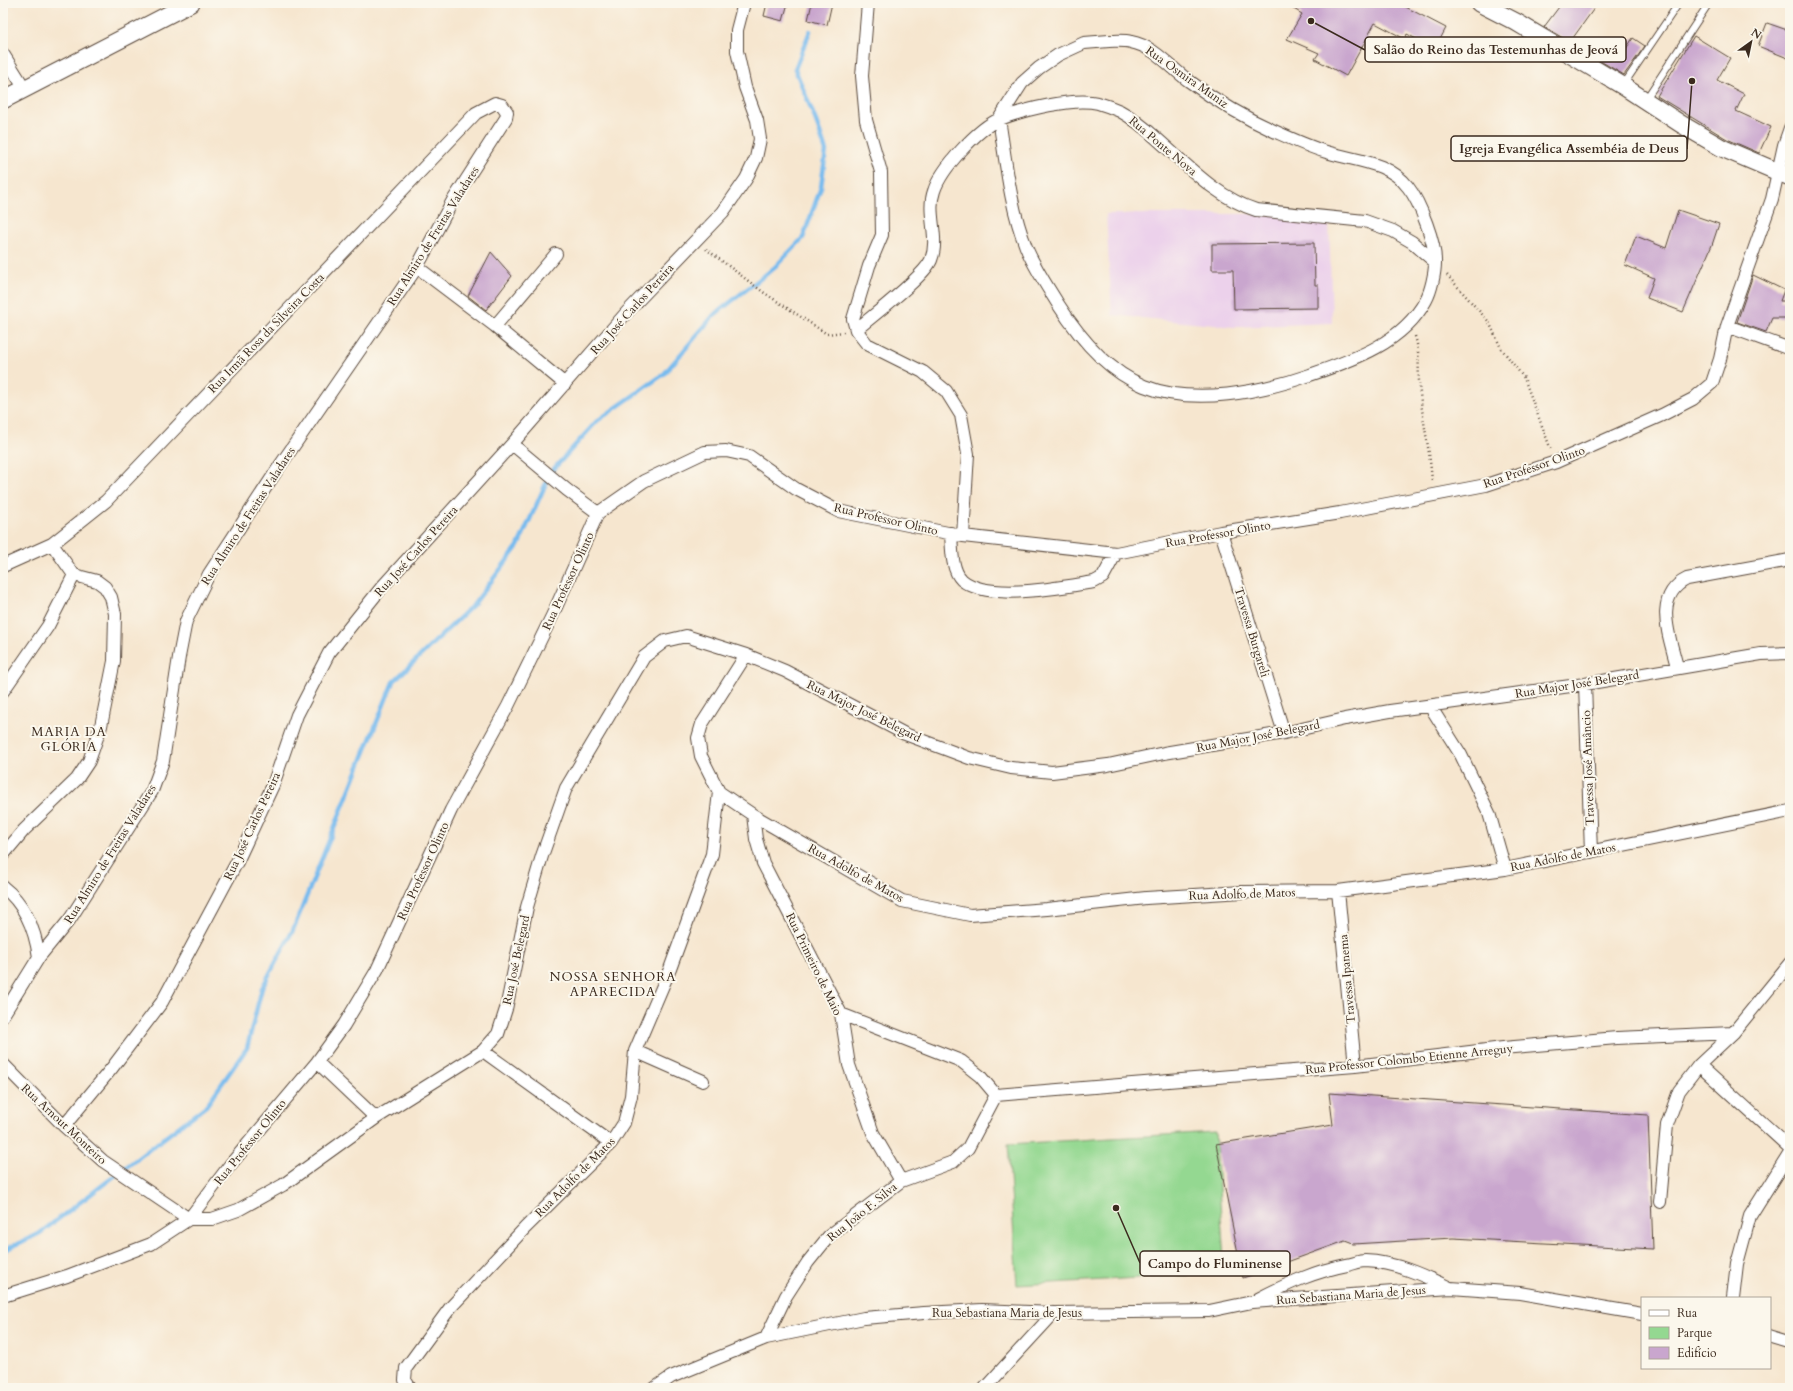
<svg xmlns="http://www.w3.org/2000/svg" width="1793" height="1391" viewBox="0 0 1793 1391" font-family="Cardo,serif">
<rect width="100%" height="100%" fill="#fbf7ec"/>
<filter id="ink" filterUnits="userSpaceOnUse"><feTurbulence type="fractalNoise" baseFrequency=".025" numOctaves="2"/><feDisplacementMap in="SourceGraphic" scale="8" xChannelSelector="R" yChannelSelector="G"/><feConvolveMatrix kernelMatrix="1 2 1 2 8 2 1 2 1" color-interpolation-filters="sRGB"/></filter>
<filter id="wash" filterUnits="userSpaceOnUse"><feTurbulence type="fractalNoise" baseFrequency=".012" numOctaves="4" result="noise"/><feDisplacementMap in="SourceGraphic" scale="16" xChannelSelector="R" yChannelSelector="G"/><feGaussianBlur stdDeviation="0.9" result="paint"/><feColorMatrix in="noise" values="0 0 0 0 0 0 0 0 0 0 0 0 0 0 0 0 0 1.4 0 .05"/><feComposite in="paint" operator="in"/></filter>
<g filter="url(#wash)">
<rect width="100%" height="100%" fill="#f6e6cf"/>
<!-- built -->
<path fill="#ecd1eb" d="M1106,214H1258L1329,217L1332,323L1234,327L1112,315Z"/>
<!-- green -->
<path fill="#94d891" stroke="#688158" d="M1215,1132L1225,1273L1017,1285L1008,1144Z"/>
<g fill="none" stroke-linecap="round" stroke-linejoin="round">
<!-- stream -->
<path stroke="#78bbee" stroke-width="4.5" d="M3,1251L40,1233L206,1106L247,1048L262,988L293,930L393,682L474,604L518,546L551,472L597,421L664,374L714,315L774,268L803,238L821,187L826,151L816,121L795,69L810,31"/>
</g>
<g id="blocks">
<!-- building -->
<path fill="#c9a6ce" d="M767,3H788L783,21L764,16Z
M812,3H832L827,25L808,20Z
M1284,3H1398L1446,28L1435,49L1407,34L1405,39L1375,23L1346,76L1315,59L1319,53L1287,39L1302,14Z
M1562,3H1598L1570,42L1544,27Z
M1767,23L1790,31V59L1758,46Z
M1694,36L1730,58L1717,80L1744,94L1736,111L1771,127L1759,153L1727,139L1657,96Z
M1633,38L1645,46L1624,75L1597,59L1609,42L1624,52Z
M1678,210L1719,224L1712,245L1683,312L1647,298L1654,278L1625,265L1636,236L1666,248Z
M1314,243L1315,285H1318V308L1234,309L1233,270H1212V244Z
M491,252L512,276L486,310L468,296Z
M1753,275L1784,290L1780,301H1790V318H1772L1766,332L1737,322Z
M1329,1093L1648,1115L1653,1249L1453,1238L1353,1244L1345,1241L1243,1278L1216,1144L1333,1125Z"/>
</g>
</g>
<g filter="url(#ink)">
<use href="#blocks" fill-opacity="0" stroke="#574639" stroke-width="1"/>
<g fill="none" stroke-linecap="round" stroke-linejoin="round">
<!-- lane casing -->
<g stroke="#574639" stroke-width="8">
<path id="lane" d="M1624,84L1679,3
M1646,99L1709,3"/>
</g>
<!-- street casing -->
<g stroke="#574639" stroke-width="14">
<path id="street" d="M868,3L862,76L866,120L881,172L882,235L869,266L853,319L856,330L867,344L923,372L946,391L961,415L968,454L963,536
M1109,41C1116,41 1124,40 1131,42C1154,46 1171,68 1189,81C1215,100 1245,118 1274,131C1292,139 1311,148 1330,153C1357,161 1389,162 1408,187C1420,202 1436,244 1435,263C1435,273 1431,291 1426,300C1403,343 1353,360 1310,375C1261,392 1194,406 1144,386C1107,371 1079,337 1058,304C1047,286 1034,267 1026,247C1010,207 1006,162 999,119L1022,83L1039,68L1058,55L1084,43Z
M3,54L25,89
M417,267L495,326L565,384
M495,326L556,254
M1727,326L1790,349
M856,330C872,316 924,277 931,260C940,238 926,213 934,191C941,169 978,128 1000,119C1023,110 1074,97 1098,103C1105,105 1113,108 1120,111C1133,118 1146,129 1156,138C1187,165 1217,198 1256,210L1365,221L1393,231L1412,242L1435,262
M512,444L567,490L598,513
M1221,532L1284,733
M951,533C952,547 951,570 962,580C988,602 1062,587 1094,582L1103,577L1116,553
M3,566L52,544L106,501L476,113L495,103L502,105L507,112L506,118L452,202L417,267L279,467L209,574L186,621L179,657L163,761L152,791L70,919L39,957L3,1015
M746,655L702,724L698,738L701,756L719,792L753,815L902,901L970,915L1047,909L1146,898L1243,892L1338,891L1505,869L1790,811
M1677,667C1670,637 1652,596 1687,579L1790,560
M1585,684L1591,852
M3,691L48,626L74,575
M1430,706L1461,755L1489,813L1505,869
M753,815L756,839L763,863L841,1014L849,1065L873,1133L901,1181
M3,855L24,830L77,779L89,761L101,726L114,661L115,614L111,597L105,587L97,581L74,575L52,544
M3,887C25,904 35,929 39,957
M1338,891L1355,1066
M841,1014L961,1061L980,1076L996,1095
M483,1051L611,1143
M635,1051L703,1081
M317,1062L376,1118
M3,1064L64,1126L103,1161L189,1219
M1699,1065L1790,1148
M996,1095L1355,1066L1503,1048L1617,1038L1733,1033
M64,1126L112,1068L162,1002L237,862L273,785L297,715L329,653L382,587L512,444L627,312L723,212L746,179L756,158L760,139L757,120L745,87L737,51V30L744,3
M1660,1202L1667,1125L1679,1091L1699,1065L1733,1033L1790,963
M189,1219H212L238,1210L283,1185L376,1118L483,1051L498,1034L506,1009L527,907L542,856L566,788L644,657L665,641L686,636L746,655L785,671L905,734L969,758L1011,768L1052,772L1108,765L1164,753L1284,733L1345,719L1390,711L1585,684L1761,654L1790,653
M3,1296L67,1276L151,1244L189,1219L230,1165L317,1062L344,1025L377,970L451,810L508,706L553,614L598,513L644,481L705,452L726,451L749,456L796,489L838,511L963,536L1116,553L1221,532L1340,513L1486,485L1556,462L1662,415L1693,399L1712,383L1720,359L1727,326L1772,199L1784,145L1790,128
M1733,1298L1737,1264L1750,1216L1790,1152
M1258,1299C1287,1284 1315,1271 1347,1265C1353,1264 1359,1261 1365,1261C1395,1262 1423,1275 1450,1288
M1770,1336L1790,1342
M766,1338L786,1296L808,1262L829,1236L901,1181L953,1162L968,1148L996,1095
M410,1388L405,1380L406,1368L450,1308L525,1228L611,1143L624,1123L631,1096L635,1051L670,969L712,854L719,792
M655,1388L671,1377L766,1338L864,1318L924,1313L982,1310L1054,1313L1209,1311L1252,1302L1451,1288L1520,1293L1642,1314
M985,1388L1054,1313"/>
</g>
<!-- secondary casing -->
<g stroke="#574639" stroke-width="19">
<path id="secondary" d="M1479,3L1516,22L1623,86L1681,124L1722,148L1790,177
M3,100L191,3"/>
</g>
<!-- path -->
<path stroke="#574639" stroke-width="2.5" stroke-dasharray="1 3" stroke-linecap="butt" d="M706,249L763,292L827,334L844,332
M1447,275L1489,322L1501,348L1524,378L1551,450
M1415,336C1420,353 1418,364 1419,381C1421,415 1430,448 1432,482"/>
<!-- lane -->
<use href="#lane" stroke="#fff" stroke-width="6"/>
<!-- street -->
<use href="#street" stroke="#fff" stroke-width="12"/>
<!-- secondary -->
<use href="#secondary" stroke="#fff" stroke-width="17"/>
</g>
</g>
<g text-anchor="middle" stroke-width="4" stroke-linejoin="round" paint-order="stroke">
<!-- street labels -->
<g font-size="12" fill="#3b2a1e" stroke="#fbf7ec">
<text transform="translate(1187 77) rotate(35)" y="4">Rua Osmira Muniz</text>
<text transform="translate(1163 146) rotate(40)" y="4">Rua Ponte Nova</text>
<text transform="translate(433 236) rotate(-58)" y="4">Rua Almiro de Freitas Valadares</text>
<text transform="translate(632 309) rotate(-48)" y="4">Rua José Carlos Pereira</text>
<text transform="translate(266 333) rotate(-46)" y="4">Rua Irmã Rosa da Silveira Costa</text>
<text transform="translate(1534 467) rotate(-19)" y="4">Rua Professor Olinto</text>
<text transform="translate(248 516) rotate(-57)" y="4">Rua Almiro de Freitas Valadares</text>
<text transform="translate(886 519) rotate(13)" y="4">Rua Professor Olinto</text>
<text transform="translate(1218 534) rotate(-10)" y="4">Rua Professor Olinto</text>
<text transform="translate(416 551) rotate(-48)" y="4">Rua José Carlos Pereira</text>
<text transform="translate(568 581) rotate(-65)" y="4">Rua Professor Olinto</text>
<text transform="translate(1252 632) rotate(73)" y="4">Travessa Burgareli</text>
<text transform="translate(1577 684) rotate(-9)" y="4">Rua Major José Belegard</text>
<text transform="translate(864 711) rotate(26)" y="4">Rua Major José Belegard</text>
<text transform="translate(1258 736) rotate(-11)" y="4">Rua Major José Belegard</text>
<text transform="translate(1588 768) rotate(-92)" y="4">Travessa José Amâncio</text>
<text transform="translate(252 826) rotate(-65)" y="4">Rua José Carlos Pereira</text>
<text transform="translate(110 854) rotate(-58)" y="4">Rua Almiro de Freitas Valadares</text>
<text transform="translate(1563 857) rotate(-11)" y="4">Rua Adolfo de Matos</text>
<text transform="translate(423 871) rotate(-65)" y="4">Rua Professor Olinto</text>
<text transform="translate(856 873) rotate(29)" y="4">Rua Adolfo de Matos</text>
<text transform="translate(1242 894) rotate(-2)" y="4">Rua Adolfo de Matos</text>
<text transform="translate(516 960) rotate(-78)" y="4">Rua José Belegard</text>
<text transform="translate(814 964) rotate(64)" y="4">Rua Primeiro de Maio</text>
<text transform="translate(1347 979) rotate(-95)" y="4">Travessa Ipanema</text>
<text transform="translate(1409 1059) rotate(-6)" y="4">Rua Professor Colombo Etienne Arreguy</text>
<text transform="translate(64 1124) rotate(43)" y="4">Rua Arnout Monteiro</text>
<text transform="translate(250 1142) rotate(-51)" y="4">Rua Professor Olinto</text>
<text transform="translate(575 1177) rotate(-45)" y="4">Rua Adolfo de Matos</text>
<text transform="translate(862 1212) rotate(-39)" y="4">Rua João F. Silva</text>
<text transform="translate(1351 1295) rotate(-4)" y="4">Rua Sebastiana Maria de Jesus</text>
<text x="1007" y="1317">Rua Sebastiana Maria de Jesus</text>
</g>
<!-- neighbourhood labels -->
<g font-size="13" letter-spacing="1" fill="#3b2a1e" stroke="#fbf7ec">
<text x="69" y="736">MARIA DA<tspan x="69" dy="15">GLÓRIA</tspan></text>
<text x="613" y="981">NOSSA SENHORA<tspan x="613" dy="15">APARECIDA</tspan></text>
</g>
</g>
<!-- callouts -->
<path fill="none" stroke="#3b2a1e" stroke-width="1.5" d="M1311 21L1365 50M1692 81L1687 149M1116 1208L1140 1263"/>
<g fill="#3b2a1e" stroke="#fbf7ec" stroke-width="1.5">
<circle cx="1311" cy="21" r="4"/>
<circle cx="1692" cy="81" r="4"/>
<circle cx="1116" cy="1208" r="4"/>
</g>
<g fill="#fbf7ec" stroke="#3b2a1e" stroke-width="1.5">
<rect x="1365" y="37" width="261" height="25" rx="4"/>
<rect x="1451" y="136" width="236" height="25" rx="4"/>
<rect x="1140" y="1251" width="150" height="25" rx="4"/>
</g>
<g font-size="13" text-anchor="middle" font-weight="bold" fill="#3b2a1e">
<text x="1496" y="54">Salão do Reino das Testemunhas de Jeová</text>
<text x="1569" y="153">Igreja Evangélica Assembéia de Deus</text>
<text x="1215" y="1268">Campo do Fluminense</text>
</g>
<!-- margin -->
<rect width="1793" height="1391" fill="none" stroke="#fbf7ec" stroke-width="16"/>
<!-- legend -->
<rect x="1641" y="1297" width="130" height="72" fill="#fbf7ec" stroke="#aea59a"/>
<rect x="1649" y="1310" width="20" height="6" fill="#ffffff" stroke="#aea59a"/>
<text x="1677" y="1317" font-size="12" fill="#3b2a1e">Rua</text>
<rect x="1649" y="1327" width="20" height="12" fill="#94d891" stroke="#aea59a"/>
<text x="1677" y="1337" font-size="12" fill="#3b2a1e">Parque</text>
<rect x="1649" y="1347" width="20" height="12" fill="#c9a6ce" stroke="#aea59a"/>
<text x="1677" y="1357" font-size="12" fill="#3b2a1e">Edifício</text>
<!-- north arrow -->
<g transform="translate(1751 42) rotate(33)" stroke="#fbf7ec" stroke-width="3" paint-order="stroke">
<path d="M0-3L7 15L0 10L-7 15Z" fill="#3b2a1e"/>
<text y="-6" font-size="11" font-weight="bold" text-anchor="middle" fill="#3b2a1e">N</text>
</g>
</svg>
